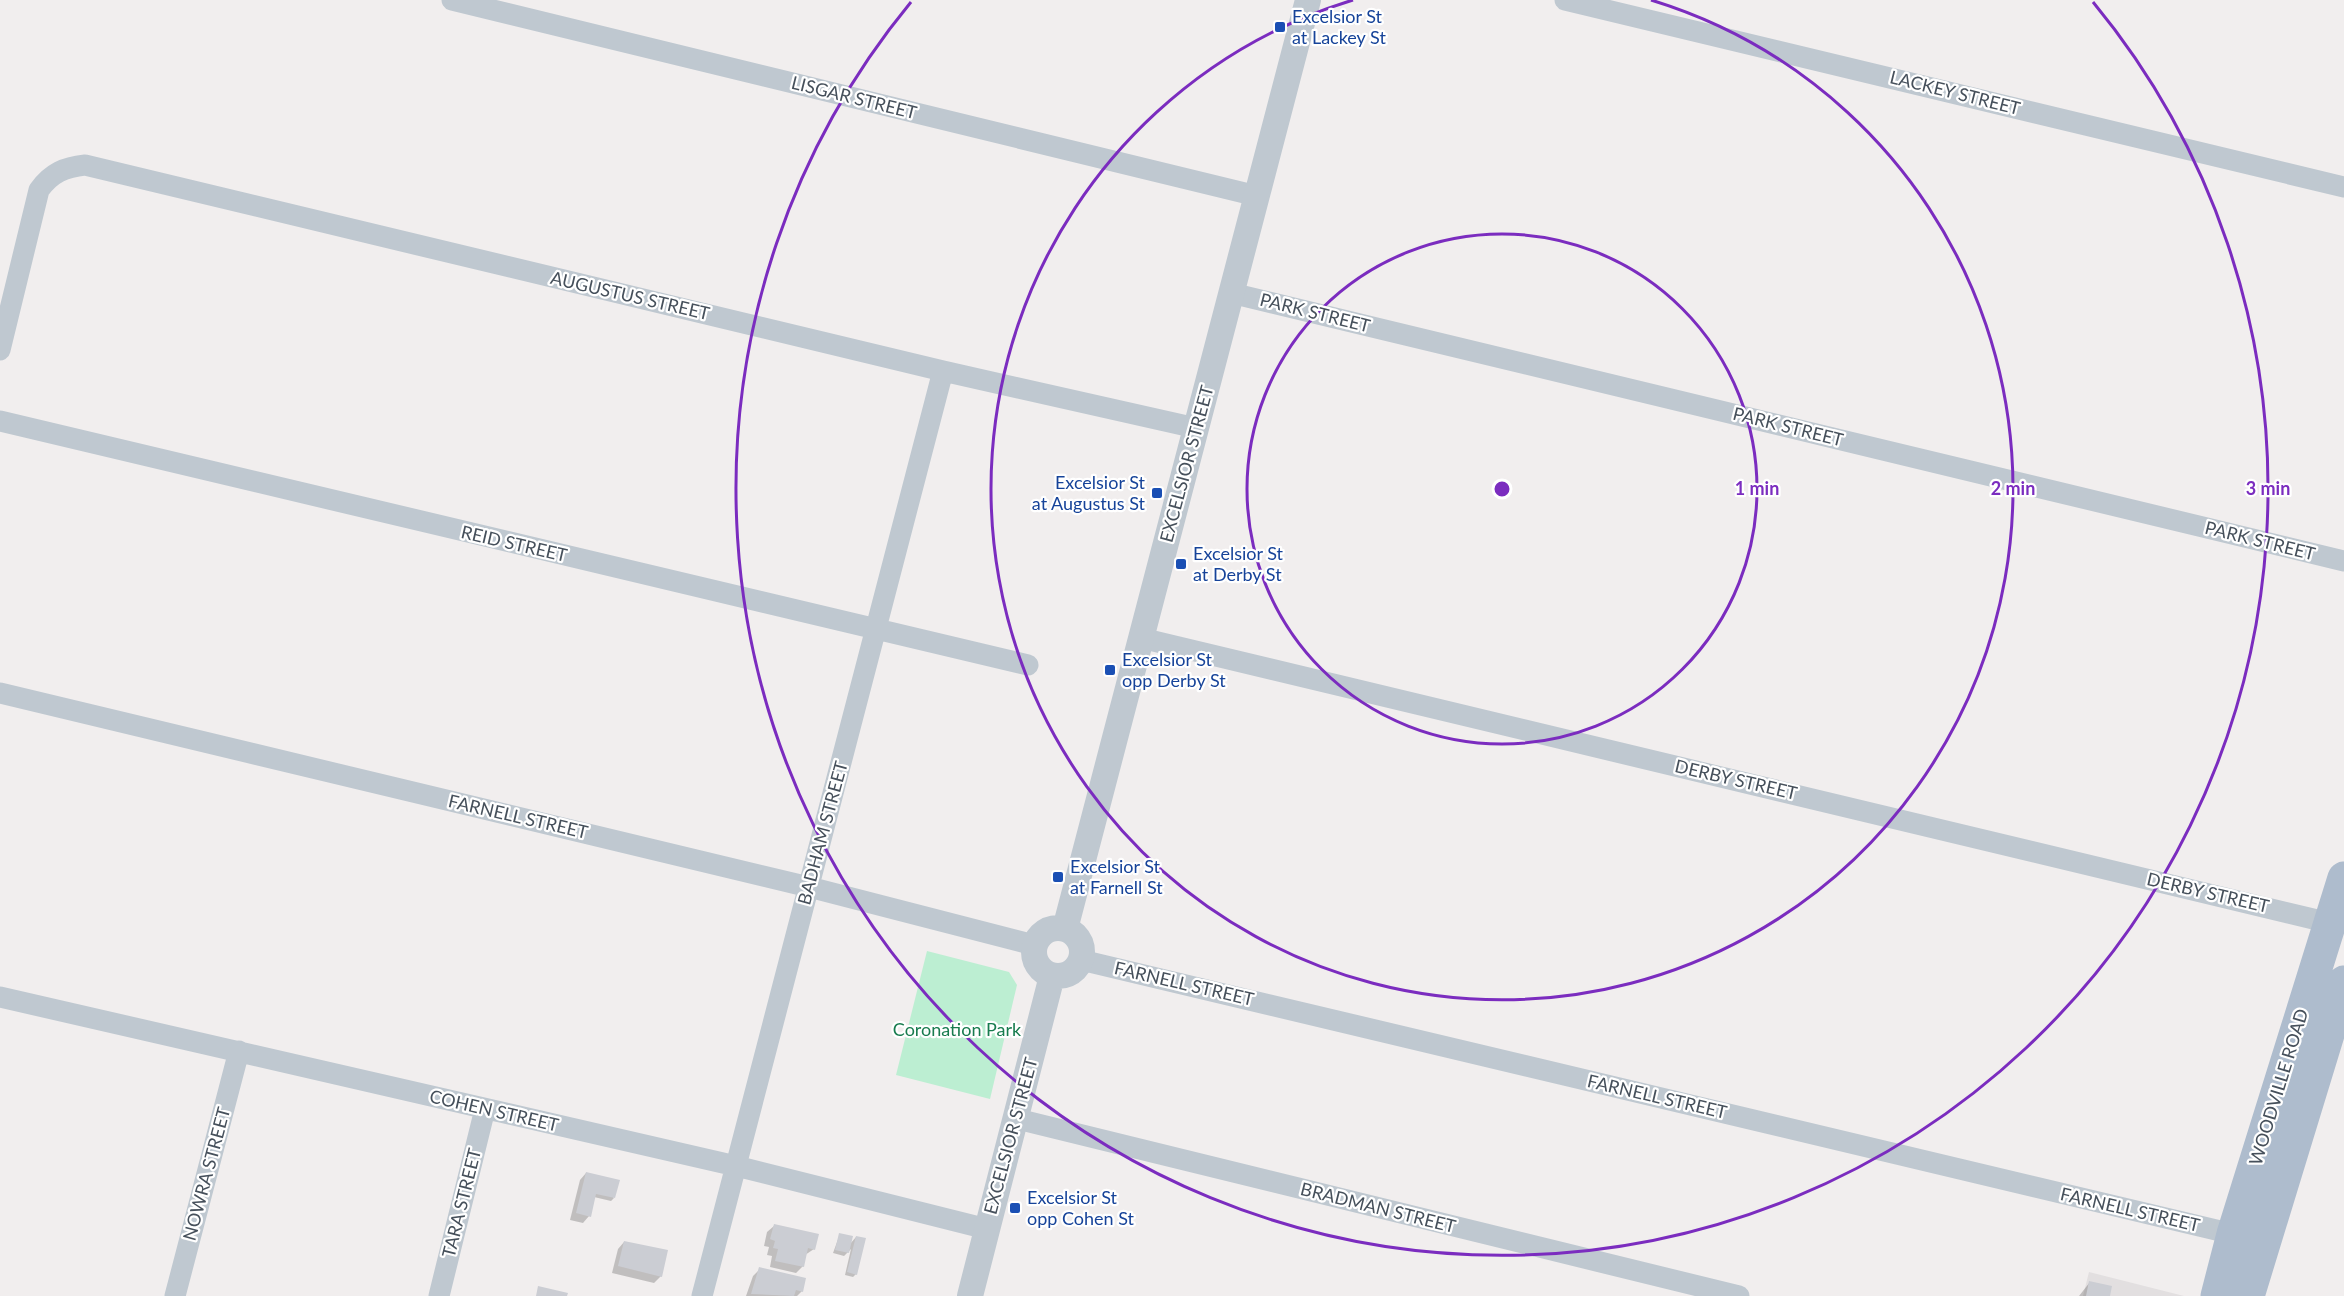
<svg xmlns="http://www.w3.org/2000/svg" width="2344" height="1296" viewBox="0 0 2344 1296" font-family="Lato,sans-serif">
<rect width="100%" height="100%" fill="#f1eeee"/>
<!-- education -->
<path fill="#e2dfe0" d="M2089,1272L2184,1296H2083Z"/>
<!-- green -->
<path fill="#bceed2" d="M927,951L1009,972L1017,985L990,1099L896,1075Z"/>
<!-- shadow -->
<path fill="#0003" d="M586,1173L614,1198L611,1201L594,1197L589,1216L583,1223L570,1220L580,1180Z
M774,1226L814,1249L805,1255L803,1266L796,1273L770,1267L772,1256L767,1255L769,1247L764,1246L767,1232Z
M840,1234L850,1244L856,1237V1274L853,1277L845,1275L851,1249L844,1256L833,1253Z
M624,1242L661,1276L654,1283L612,1273L618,1249Z
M760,1269L802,1291L797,1296H746L753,1276Z
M2090,1282L2108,1296H2079Z"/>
<!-- building -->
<path fill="#cbcdd3" d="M586,1172L620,1180L615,1198L596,1194L591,1217L576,1213Z
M774,1224L819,1234L815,1250L808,1248L804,1267L775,1261L778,1249L773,1248L775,1241L770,1239Z
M839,1233L853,1236L849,1253L835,1250Z
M856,1236L866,1238L857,1275L847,1272Z
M624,1241L668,1250L662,1277L618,1266Z
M759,1267L806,1278L803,1292L796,1290L794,1296L751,1294Z
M2089,1281L2112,1286L2110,1296H2086Z
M538,1286L568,1293L567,1296H536Z"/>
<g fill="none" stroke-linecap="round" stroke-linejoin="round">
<!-- minor -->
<path stroke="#bfc8d0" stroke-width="21" d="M452,0L1257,196
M1565,0L2344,187
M1231,293L2344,561
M0,350L39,190C51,173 65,167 85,165L943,371L1196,428
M0,421L1028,665
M1141,638L2330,923
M0,693L809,887L1034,945
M1081,960L2233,1234
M0,997L736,1166L987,1229
M1017,1119L1739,1296
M175,1296L239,1051
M439,1296L485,1109
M702,1296L943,371"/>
<!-- tertiary -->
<path stroke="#bfc8d0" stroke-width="26" d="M1034 952a24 24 0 1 1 48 0a24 24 0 1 1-48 0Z
M1065,929L1308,0
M970,1296L1052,976"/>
<!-- primary -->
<path stroke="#aebccd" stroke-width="33" d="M2217,1296L2233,1234L2344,878
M2248,1296L2344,982"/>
</g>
<!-- distance rings -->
<g fill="none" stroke="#7b2cbf" stroke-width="3">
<circle cx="1502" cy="489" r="255"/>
<path d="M1651 0A511 511 0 1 1 1353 0"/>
<path d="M2093 2A766 766 0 1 1 911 2"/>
</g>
<!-- markers -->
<g fill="#1a4fb4" stroke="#fff" stroke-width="2">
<rect x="1274" y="21" width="12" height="12" rx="3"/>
<rect x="1151" y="487" width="12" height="12" rx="3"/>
<rect x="1175" y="558" width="12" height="12" rx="3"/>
<rect x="1104" y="664" width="12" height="12" rx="3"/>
<rect x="1052" y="871" width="12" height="12" rx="3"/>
<rect x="1009" y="1202" width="12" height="12" rx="3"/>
</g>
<g text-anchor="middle" stroke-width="4.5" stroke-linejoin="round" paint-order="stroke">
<!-- transit labels -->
<g font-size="18" fill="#164399" stroke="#fff" text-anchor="start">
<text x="1292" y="23">Excelsior St<tspan x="1292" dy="21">at Lackey St</tspan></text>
<text x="1145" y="489" text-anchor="end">Excelsior St<tspan x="1145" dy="21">at Augustus St</tspan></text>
<text x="1193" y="560">Excelsior St<tspan x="1193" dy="21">at Derby St</tspan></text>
<text x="1122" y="666">Excelsior St<tspan x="1122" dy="21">opp Derby St</tspan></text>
<text x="1070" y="873">Excelsior St<tspan x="1070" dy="21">at Farnell St</tspan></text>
<text x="1027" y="1204">Excelsior St<tspan x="1027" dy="21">opp Cohen St</tspan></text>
</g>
<!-- street labels -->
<g font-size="18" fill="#46505b" stroke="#fff">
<text transform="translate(1955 93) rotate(14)" y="6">LACKEY STREET</text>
<text transform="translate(854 98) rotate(14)" y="6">LISGAR STREET</text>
<text transform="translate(630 296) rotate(13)" y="6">AUGUSTUS STREET</text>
<text transform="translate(1315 313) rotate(14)" y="6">PARK STREET</text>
<text transform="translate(1788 427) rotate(14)" y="6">PARK STREET</text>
<text transform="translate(1187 464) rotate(-75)" y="6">EXCELSIOR STREET</text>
<text transform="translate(2260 541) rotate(14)" y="6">PARK STREET</text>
<text transform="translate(514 544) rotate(13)" y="6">REID STREET</text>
<text transform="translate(1736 780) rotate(13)" y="6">DERBY STREET</text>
<text transform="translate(518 817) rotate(13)" y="6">FARNELL STREET</text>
<text transform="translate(823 833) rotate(-75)" y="6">BADHAM STREET</text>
<text transform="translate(2208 893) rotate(13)" y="6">DERBY STREET</text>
<text transform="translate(1184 984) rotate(13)" y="6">FARNELL STREET</text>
<text transform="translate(2279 1087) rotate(-73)" y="6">WOODVILLE ROAD</text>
<text transform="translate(1657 1097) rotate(13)" y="6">FARNELL STREET</text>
<text transform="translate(494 1111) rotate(13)" y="6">COHEN STREET</text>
<text transform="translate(1011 1136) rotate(-75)" y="6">EXCELSIOR STREET</text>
<text transform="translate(207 1174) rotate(-75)" y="6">NOWRA STREET</text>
<text transform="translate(462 1203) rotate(-76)" y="6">TARA STREET</text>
<text transform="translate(1378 1208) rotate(14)" y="6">BRADMAN STREET</text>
<text transform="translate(2130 1210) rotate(13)" y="6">FARNELL STREET</text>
</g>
<!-- park labels -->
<g font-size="18" fill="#187c4f" stroke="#fff">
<text x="957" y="1036">Coronation Park</text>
</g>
</g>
<circle cx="1502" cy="489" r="9" fill="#7b2cbf" stroke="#fff" stroke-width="3"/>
<g font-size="18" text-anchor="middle" font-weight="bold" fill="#7b2cbf" stroke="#fff" stroke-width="4.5" stroke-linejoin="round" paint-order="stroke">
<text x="1757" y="495">1 min</text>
<text x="2013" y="495">2 min</text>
<text x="2268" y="495">3 min</text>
</g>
</svg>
